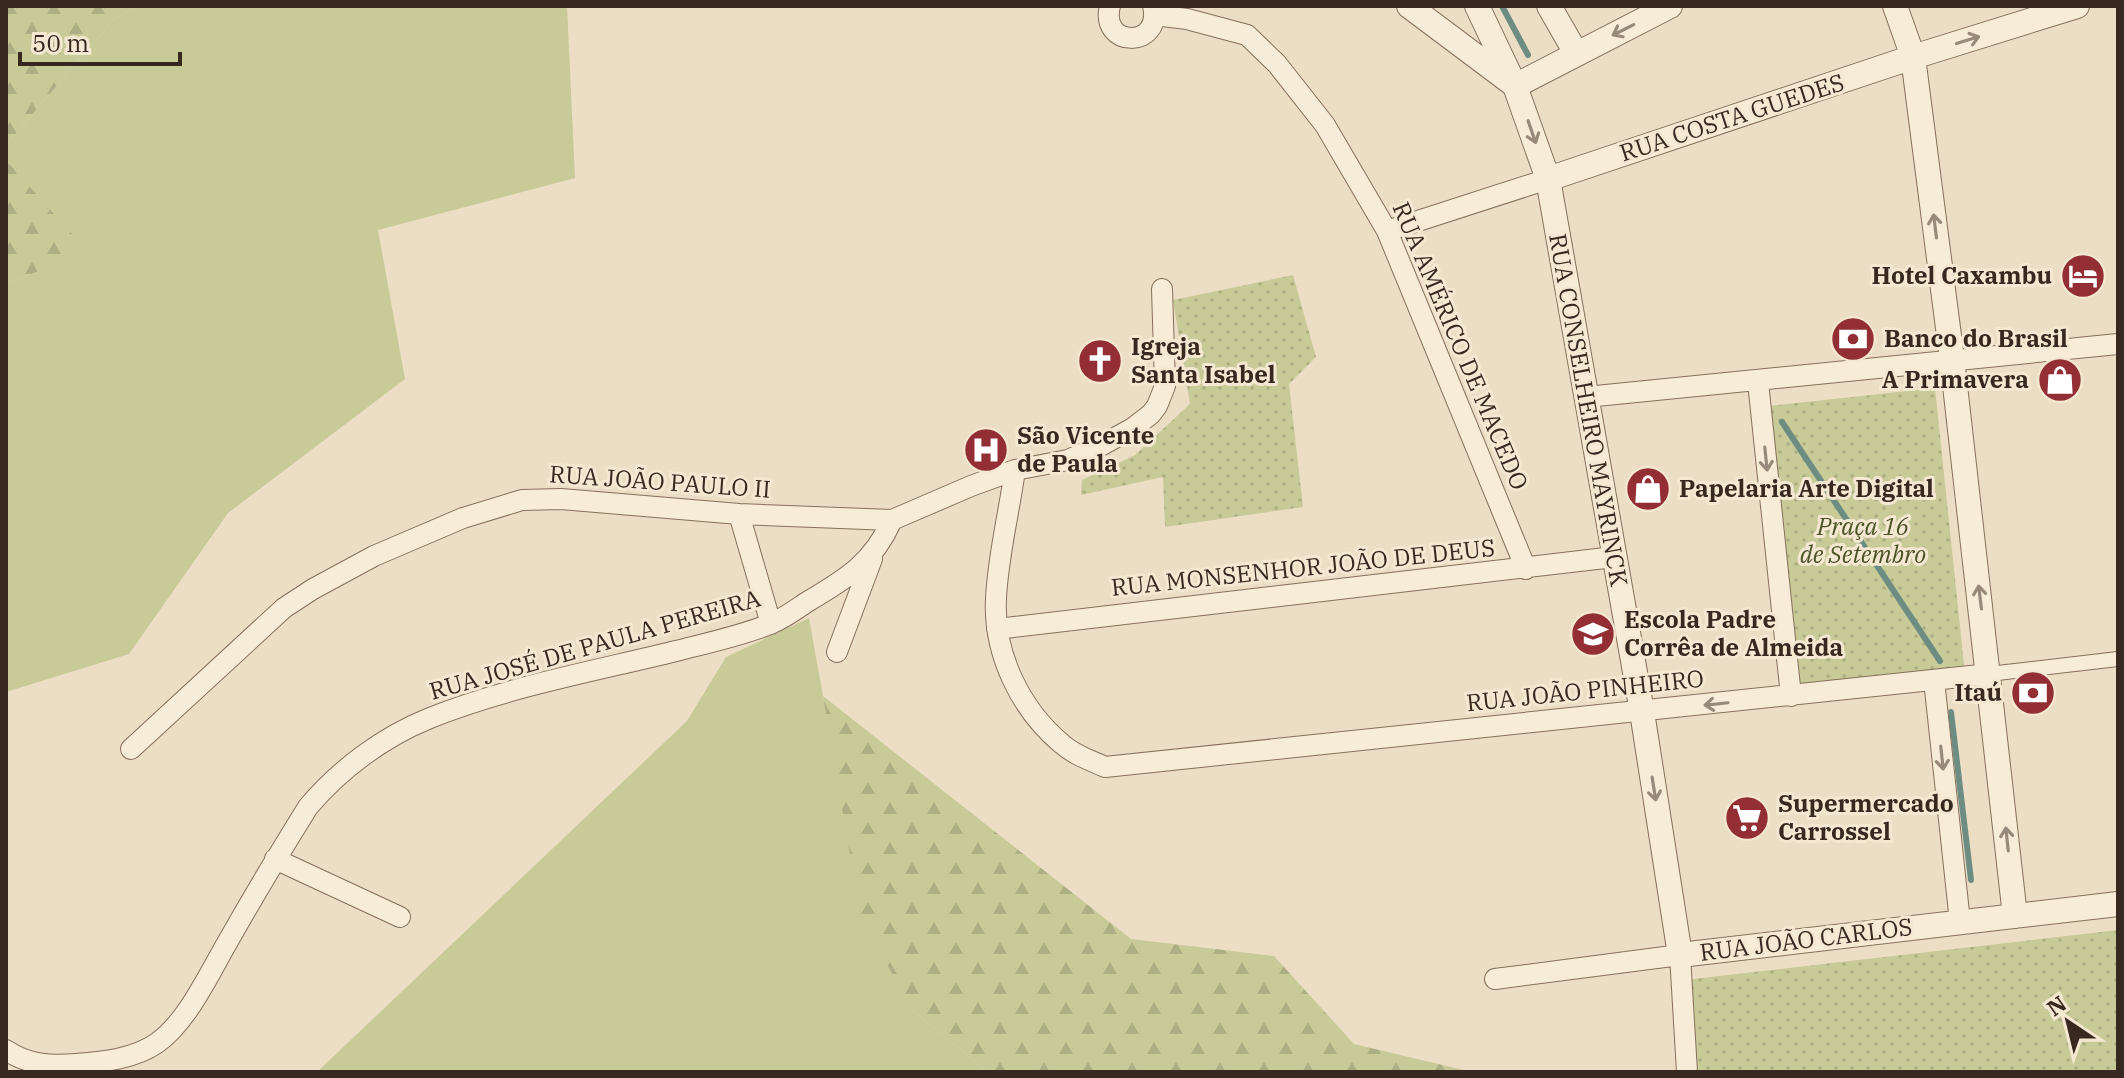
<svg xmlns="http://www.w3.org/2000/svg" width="2124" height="1078" viewBox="0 0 2124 1078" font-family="'IBM Plex Serif',serif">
<defs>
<pattern id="forest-firs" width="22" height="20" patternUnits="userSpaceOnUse" patternTransform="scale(2)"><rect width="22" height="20" fill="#c8ca98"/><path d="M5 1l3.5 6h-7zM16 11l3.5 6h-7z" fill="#acae83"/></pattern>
<pattern id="park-dots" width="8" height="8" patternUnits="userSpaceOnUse" patternTransform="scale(2)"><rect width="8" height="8" fill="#c8ca98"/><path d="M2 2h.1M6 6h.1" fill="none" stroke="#acae83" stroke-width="1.8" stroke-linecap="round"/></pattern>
</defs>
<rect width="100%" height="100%" fill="#ecdec4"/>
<!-- green -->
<path fill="#c8ca98" d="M138,6H567L575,178L378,230L405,379L228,513L129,654L6,692V283L88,253L6,160V145L115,18Z
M809,618L823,696L911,1009L988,1072H317L687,721L726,657Z"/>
<!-- forest -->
<path fill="url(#forest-firs)" d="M6,6H138L115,18L6,145Z
M6,160L89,253L6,283Z
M823,696L1131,939L1274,956L1354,1044L1472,1072H988L911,1009L860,914Z"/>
<!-- park -->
<path fill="url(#park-dots)" d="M1293,275L1316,357L1289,384L1303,507L1165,527L1163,477L1081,495L1082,480L1135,455L1190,404L1173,300Z
M1935,388L1965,674L1790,686L1760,407Z
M2118,930V1072H1691L1684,980Z"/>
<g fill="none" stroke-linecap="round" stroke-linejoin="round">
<!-- stream -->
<path stroke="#6d8d83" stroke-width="6" d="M1502,6L1528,55
M1782,422L1940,661
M1951,712L1971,880"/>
<!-- pedestrian casing -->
<g stroke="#866f5b" stroke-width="16">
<path id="pedestrian" d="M1989,674L2118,659"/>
</g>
<!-- minor casing -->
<g stroke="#866f5b" stroke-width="22">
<path id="minor" d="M1110,6C1099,48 1163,49 1153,6
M1155,15L1187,19L1247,35L1277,64L1325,125L1387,231L1526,569
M1387,231L1548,179
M1758,382L1791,696
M1586,397L2118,344
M1015,470C1009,513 998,556 996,598C993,653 1020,709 1062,744C1074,755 1090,760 1105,767L1989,674
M739,514L771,624
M997,629L1614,557
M837,652L872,559
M1934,680L1960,922
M131,749L284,608L313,589L374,556L463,518L522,500L561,499L739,514L892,520L971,486L1015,470L1068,460L1102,445L1133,428L1151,414L1157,406L1165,386L1162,289
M275,859L400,917
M1495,979L1680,955L1687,1072
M6,1050C28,1065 50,1066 76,1064C103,1062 134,1059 157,1043C187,1022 209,974 227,943C253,897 280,852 308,807C340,769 383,737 430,718C507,687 595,671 676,651C707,643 741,636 770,624C783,619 795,610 807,602C846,579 873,563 892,520"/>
</g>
<!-- tertiary casing -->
<g stroke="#866f5b" stroke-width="26">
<path id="tertiary" d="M1409,6L1513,84
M1477,6L1515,86L1548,179L1642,712L1680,955L2118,904
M1549,6L1576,53
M1895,6L1913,57L1952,359L2015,916
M1515,86L1670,6
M1548,179L1913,57L2077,6"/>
</g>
<!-- pedestrian -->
<use href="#pedestrian" stroke="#f7ecd7" stroke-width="14"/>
<!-- minor -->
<use href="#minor" stroke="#f7ecd7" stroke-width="20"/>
<!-- tertiary -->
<use href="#tertiary" stroke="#f7ecd7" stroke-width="24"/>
</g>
<!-- one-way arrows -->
<defs><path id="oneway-shaft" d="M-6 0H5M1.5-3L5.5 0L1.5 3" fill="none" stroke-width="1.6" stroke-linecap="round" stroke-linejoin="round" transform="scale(2)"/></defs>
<g stroke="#978a7b">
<use href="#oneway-shaft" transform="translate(1623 30) rotate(153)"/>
<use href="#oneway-shaft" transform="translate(1968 40) rotate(-17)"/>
<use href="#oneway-shaft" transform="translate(1532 132) rotate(71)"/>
<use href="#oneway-shaft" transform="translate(1935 226) rotate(-97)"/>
<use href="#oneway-shaft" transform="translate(1766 459) rotate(84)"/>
<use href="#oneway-shaft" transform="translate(1980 597) rotate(-97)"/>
<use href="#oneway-shaft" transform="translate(1716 704) rotate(174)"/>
<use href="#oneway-shaft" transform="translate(1942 758) rotate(84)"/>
<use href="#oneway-shaft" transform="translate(1654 789) rotate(81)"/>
<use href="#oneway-shaft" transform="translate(2007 839) rotate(-96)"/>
</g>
<!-- icons -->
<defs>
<g id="hotel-disc" transform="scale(2.3)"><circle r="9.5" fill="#932e35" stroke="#f4e8d3"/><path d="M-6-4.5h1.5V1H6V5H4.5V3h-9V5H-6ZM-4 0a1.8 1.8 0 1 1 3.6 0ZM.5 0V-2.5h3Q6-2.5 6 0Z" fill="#fff"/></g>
<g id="bank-disc" transform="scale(2.3)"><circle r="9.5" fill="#932e35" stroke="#f4e8d3"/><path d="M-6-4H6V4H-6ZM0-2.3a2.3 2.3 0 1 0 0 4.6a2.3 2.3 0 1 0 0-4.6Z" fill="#fff"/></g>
<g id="church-disc" transform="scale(2.3)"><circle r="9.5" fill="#932e35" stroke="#f4e8d3"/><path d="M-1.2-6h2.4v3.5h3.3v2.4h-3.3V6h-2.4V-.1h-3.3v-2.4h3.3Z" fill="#fff"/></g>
<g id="shop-disc" transform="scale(2.3)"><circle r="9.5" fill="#932e35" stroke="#f4e8d3"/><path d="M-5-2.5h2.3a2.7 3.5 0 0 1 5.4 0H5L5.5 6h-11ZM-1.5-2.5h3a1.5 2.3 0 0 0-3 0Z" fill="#fff"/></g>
<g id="hospital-disc" transform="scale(2.3)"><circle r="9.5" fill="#932e35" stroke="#f4e8d3"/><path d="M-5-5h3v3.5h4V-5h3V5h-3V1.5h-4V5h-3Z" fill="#fff"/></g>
<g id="school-disc" transform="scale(2.3)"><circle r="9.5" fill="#932e35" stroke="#f4e8d3"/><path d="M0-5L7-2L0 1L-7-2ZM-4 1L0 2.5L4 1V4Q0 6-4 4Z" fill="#fff"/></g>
<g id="supermarket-disc" transform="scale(2.3)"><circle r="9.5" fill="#932e35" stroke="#f4e8d3"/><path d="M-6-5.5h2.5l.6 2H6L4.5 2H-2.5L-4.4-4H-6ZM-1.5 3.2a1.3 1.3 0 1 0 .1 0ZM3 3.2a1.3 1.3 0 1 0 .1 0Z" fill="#fff"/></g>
</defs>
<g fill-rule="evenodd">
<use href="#hotel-disc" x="2083" y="276"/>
<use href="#bank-disc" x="1853" y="339"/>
<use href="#church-disc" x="1100" y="361"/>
<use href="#shop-disc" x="2060" y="380"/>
<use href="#hospital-disc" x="986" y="450"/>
<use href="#shop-disc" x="1648" y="489"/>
<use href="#school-disc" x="1593" y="634"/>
<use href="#bank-disc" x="2033" y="693"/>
<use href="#supermarket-disc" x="1747" y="818"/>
</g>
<g text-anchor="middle" stroke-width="6" stroke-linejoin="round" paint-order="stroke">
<!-- street labels -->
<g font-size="24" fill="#37291f" stroke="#f4e8d3">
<text transform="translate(1732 118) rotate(-18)" y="8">RUA COSTA GUEDES</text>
<text transform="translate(1460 346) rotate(67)" y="8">RUA AMÉRICO DE MACEDO</text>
<text transform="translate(1588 410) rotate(80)" y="8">RUA CONSELHEIRO MAYRINCK</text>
<text transform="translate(660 482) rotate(4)" y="8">RUA JOÃO PAULO II</text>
<text transform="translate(1303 568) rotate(-6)" y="8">RUA MONSENHOR JOÃO DE DEUS</text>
<text transform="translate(595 645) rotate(-16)" y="8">RUA JOSÉ DE PAULA PEREIRA</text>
<text transform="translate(1585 691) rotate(-6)" y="8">RUA JOÃO PINHEIRO</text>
<text transform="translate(1806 940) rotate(-7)" y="8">RUA JOÃO CARLOS</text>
</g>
<!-- poi labels -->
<g font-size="24" font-weight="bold" fill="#37291f" stroke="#f4e8d3" text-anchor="start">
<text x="2052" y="284" text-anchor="end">Hotel Caxambu</text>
<text x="1884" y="347">Banco do Brasil</text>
<text x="1131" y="355">Igreja<tspan x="1131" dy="28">Santa Isabel</tspan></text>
<text x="2029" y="388" text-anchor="end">A Primavera</text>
<text x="1017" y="444">São Vicente<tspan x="1017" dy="28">de Paula</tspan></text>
<text x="1679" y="497">Papelaria Arte Digital</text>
<text x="1624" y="628">Escola Padre<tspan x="1624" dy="28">Corrêa de Almeida</tspan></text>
<text x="2002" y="701" text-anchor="end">Itaú</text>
<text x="1778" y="812">Supermercado<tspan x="1778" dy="28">Carrossel</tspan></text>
</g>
<!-- park labels -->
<g font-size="24" font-style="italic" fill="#4a5226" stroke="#f4e8d3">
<text x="1863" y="535">Praça 16<tspan x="1863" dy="28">de Setembro</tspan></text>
</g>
</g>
<!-- border -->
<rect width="2124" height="1078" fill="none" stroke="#37291f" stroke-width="16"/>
<!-- north arrow -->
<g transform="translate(2068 1022) rotate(325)" stroke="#f4e8d3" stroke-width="6" paint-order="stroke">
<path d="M0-6L14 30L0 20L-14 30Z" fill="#37291f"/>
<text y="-12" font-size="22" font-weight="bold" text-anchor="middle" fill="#37291f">N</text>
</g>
<!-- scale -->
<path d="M20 52v12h160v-12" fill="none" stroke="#37291f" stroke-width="4"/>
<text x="32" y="52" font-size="24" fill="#37291f" stroke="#f4e8d3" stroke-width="6" paint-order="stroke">50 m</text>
</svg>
